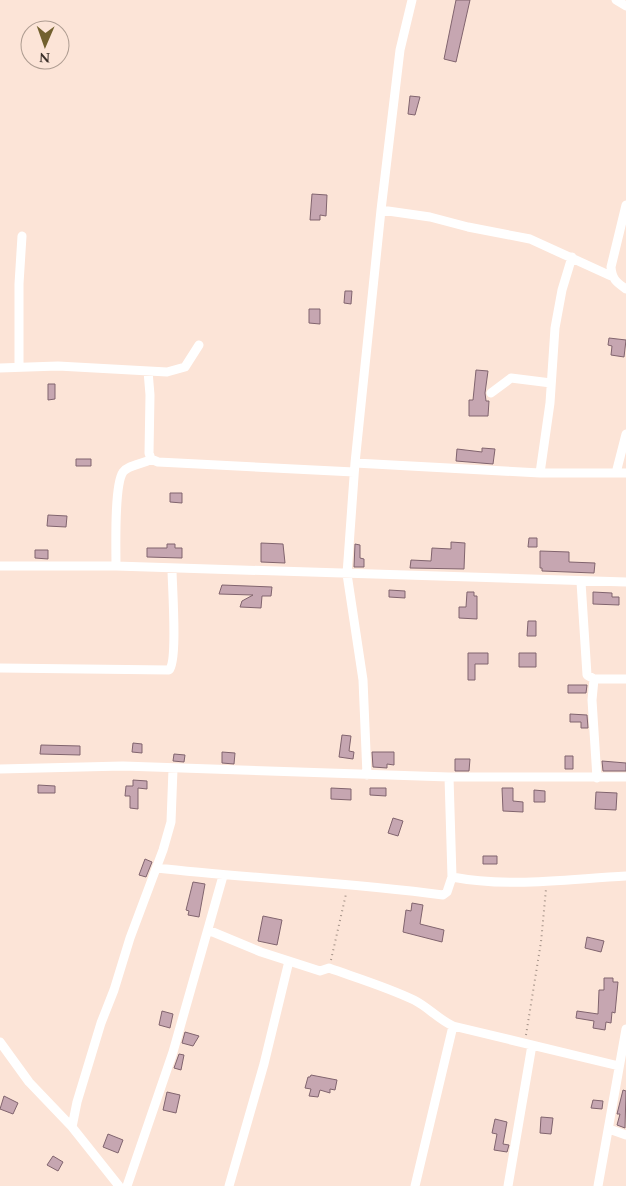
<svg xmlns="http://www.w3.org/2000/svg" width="626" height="1186" viewBox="0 0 626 1186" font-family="Spectral,serif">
<rect width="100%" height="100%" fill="#fce4d7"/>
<!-- building -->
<path fill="#c6a6b1" stroke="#81646e" d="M456,0H470L456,62L444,59Z
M410,96L420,97L415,115L408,114Z
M312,194L327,195L326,216L320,215V220H310Z
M345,291H352L351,304L344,303Z
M309,309H320V324L309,323Z
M609,338L626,340L624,357L611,355L612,346L608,345Z
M476,370L488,371L485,393L486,401H489L488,416H469V400H473Z
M48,384H55V399L48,400Z
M482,448L495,449L493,464L456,461L457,449L482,452Z
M76,459H91V466H76Z
M170,493H182V503L170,502Z
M48,515L67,516L66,527L47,526Z
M529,538H537V547H528Z
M451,542L465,543L464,569L410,568L411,560L431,561L432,548L451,549Z
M261,543L283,544L285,563L261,562Z
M167,544H175V548H182V558L147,557V548H167Z
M355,544L360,545V558L364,559V567H354Z
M35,550H48V559L35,558Z
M540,551L569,552V562L595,563L594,573L542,571V568H540Z
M222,585L272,587L271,596H262L261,608L240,607L242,601L253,595L219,594Z
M389,590L405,591V598L389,597Z
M467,592H474V596H477V619L459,618V607H466Z
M593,592L612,593V597H619V605L593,604Z
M528,621H536V636H527Z
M468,653H488V664H475V680H468Z
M519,653H536V667H519Z
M568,685H587L586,693H568Z
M570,714L587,715L588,728H581V722H570Z
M342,735L351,736L349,751L354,752L353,759L339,757Z
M133,743L142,744V753L132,752Z
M41,745L80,746V755L40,754Z
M222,752L235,753L234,764L222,763Z
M372,752H394V765L387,764V768L373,767Z
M174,754L185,755L184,762L173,761Z
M565,756H573V769H565Z
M455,759H470L469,771H455Z
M602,761L626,763V771H603Z
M133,780L147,781V789L138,788V809L130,808V796H125L126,786H133Z
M38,785L55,786V793H38Z
M331,788L351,789V800L331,799Z
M370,788H386V796L370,795Z
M502,788H513V801L523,802V812L503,811Z
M534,790L545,791V802H534Z
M596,792L617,793L616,810L595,809Z
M393,818L403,821L398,836L388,833Z
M483,856H497V864H483Z
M145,859L152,862L146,877L139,875Z
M193,882L205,884L199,917L188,915L189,911L186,910Z
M412,903L423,905L420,924L444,930L442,942L403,932L406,910L411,911Z
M263,916L282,920L277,945L258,941Z
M587,937L604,941L601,952L585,948Z
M604,978H613V982H618L615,1013L612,1012L611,1023L606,1022L605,1030L593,1028L594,1021L576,1018L577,1011L598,1014L599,990H604Z
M162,1011L173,1014L170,1028L159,1025Z
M185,1032L199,1036L193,1046L182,1043Z
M179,1054L184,1055L181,1070L174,1068Z
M311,1075L337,1080L335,1090L330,1089V1093L320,1090L318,1097L309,1096L311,1089L305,1088L308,1077H310Z
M623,1090L626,1091L625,1128L617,1125L620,1114H617Z
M167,1092L180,1095L176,1113L163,1110Z
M4,1096L18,1103L13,1114L0,1109Z
M593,1100L603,1101L602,1109L591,1108Z
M541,1117L553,1118L551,1134L540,1133Z
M495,1119L507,1122L503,1144L509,1145L507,1152L494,1150L497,1134L492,1133Z
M108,1134L123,1140L118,1153L103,1147Z
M53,1156L63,1162L58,1171L47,1165Z"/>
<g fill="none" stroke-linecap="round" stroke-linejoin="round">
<!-- path -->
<path stroke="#a29086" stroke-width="2" stroke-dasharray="1 4" stroke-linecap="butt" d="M331,960L346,894
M526,1035L541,942L546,889"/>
<!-- street -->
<path stroke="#fff" stroke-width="9" d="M616,0L626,6
M626,205L611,267C612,279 616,282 626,289
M381,210L430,217L468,227L530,239L611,276
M19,367V284L22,236
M0,368L58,366L167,372L185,367L199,345
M148,371L150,395L149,453L151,459L158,462L178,463L354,472
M491,393L511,378L551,383
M355,463L540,473H626
M540,473L550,403L555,328L562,290L572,257
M616,473L626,434
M0,566H116L626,582
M116,566C116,548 114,485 123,472C128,465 144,464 151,459
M581,582L587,675L594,679H626
M0,668L169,670C178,662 172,585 172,569
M594,679L592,700L597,778
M0,769L123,766L449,777H626
M367,775L363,680L347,574L355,463L381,210L400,50L412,0
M157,868C252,879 348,882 443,895L447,892L452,877L449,777
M452,877C510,888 568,879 626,876
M208,930L261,952L320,971L329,968C357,978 387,987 414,1000C428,1007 438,1019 453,1026L619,1066
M0,1042L29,1082L72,1127L119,1186
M72,1127L77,1102L101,1023L114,990L130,938L163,850L171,822L173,769
M609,1129L626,1135
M127,1186L173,1052L223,876
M229,1186L264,1064L289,961
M415,1186L453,1026
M508,1186L532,1045
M598,1186L626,1029"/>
</g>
<!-- north arrow -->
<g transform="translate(45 45) rotate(182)"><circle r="24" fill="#fce4d7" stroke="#ae9c91"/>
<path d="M0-4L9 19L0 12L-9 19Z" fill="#72602e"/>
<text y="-8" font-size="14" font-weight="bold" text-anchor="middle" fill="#3a2f29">N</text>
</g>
</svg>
